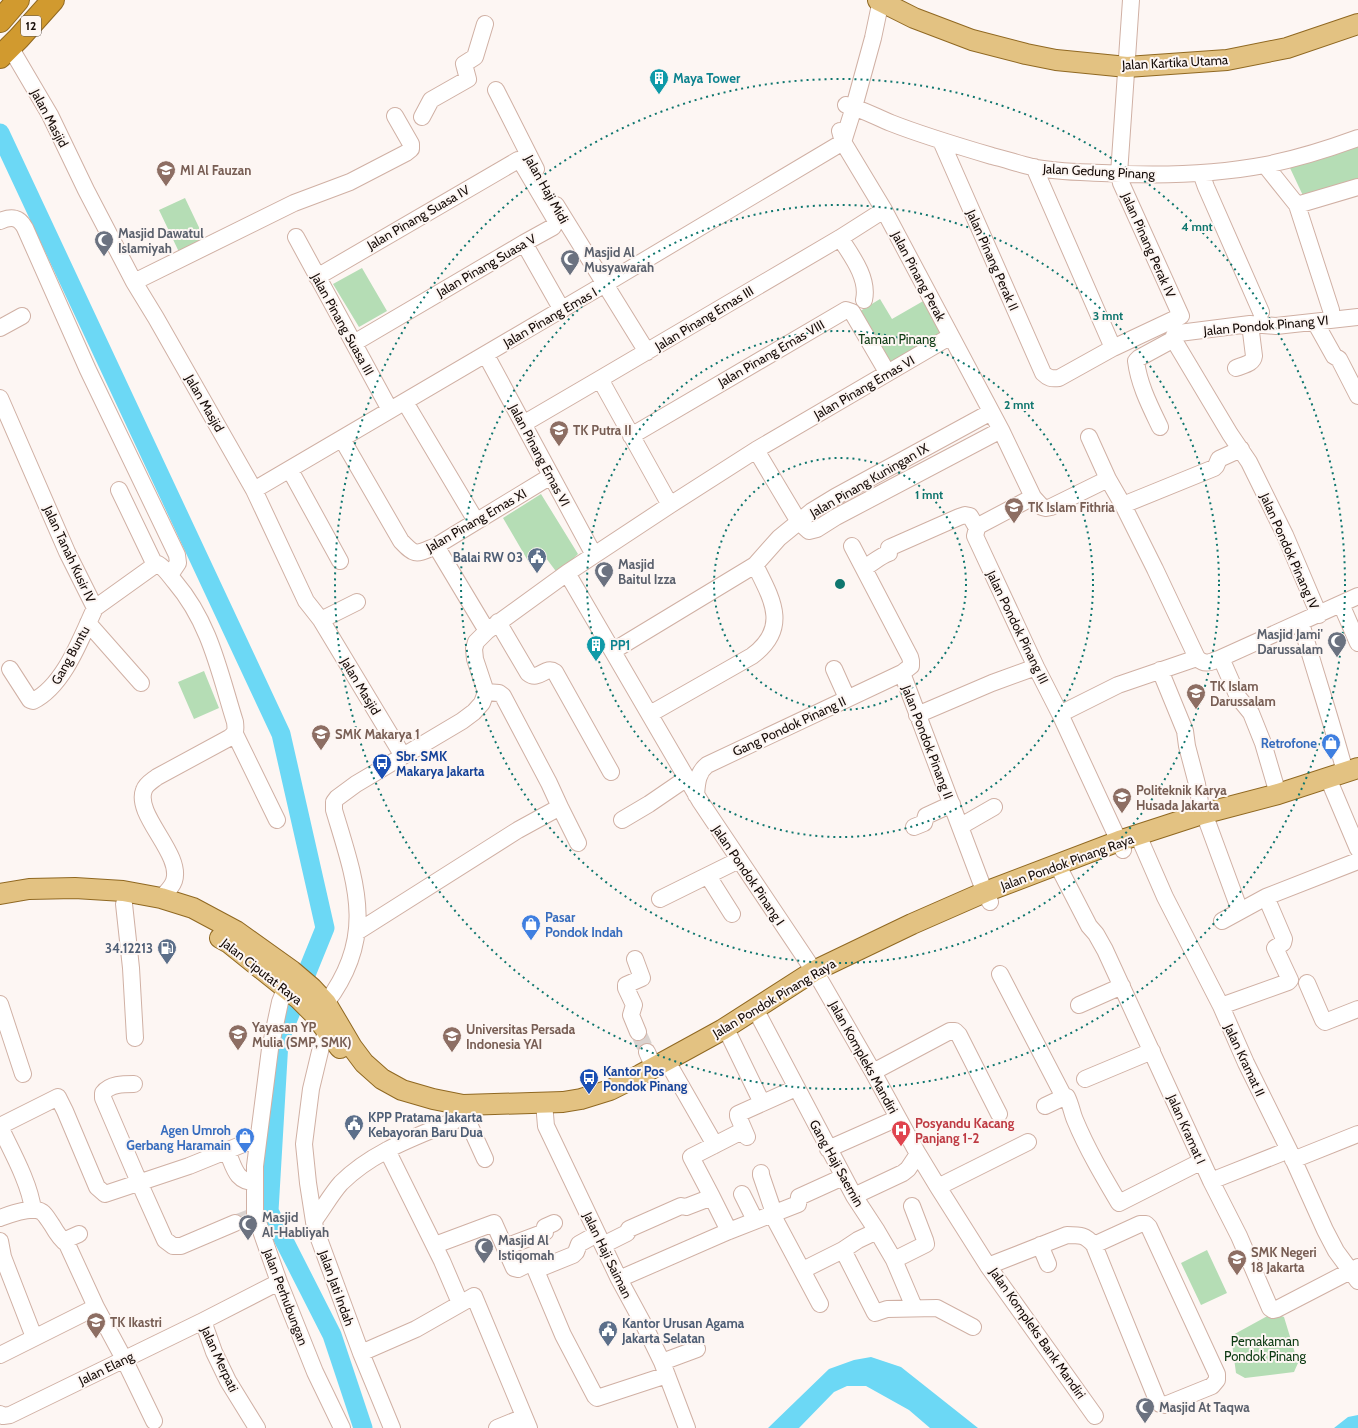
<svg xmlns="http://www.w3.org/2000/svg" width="1358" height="1428" viewBox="0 0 1358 1428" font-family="Cabin,sans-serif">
<rect width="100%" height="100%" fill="#fdf6f3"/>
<!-- green -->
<path fill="#b5ddb5" d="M1358,145V184L1306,202L1290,168Z
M185,198L205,240L179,252L159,210Z
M362,268L387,311L359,327L333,284Z
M880,299L892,319L925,300L945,336L889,368L857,313Z
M541,494L578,554L558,574L546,558L531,566L503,518Z
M204,671L219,708L194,719L178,682Z
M1207,1250L1227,1293L1201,1305L1181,1263Z
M1273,1313L1284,1317L1298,1363L1294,1372L1245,1378L1236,1373L1231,1336Z"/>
<!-- water -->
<path fill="#6cd8f5" d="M871,1357L901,1367L978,1428H930L909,1410L866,1386H847L834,1392L799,1428H768L829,1369L854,1360Z
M1358,1415V1428H1334L1348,1417Z"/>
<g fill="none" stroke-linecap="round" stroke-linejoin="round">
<!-- river -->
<path stroke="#6cd8f5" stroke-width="19" d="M0,133L281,734L325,928L279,1041L269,1211L332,1335L363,1428"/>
<!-- minor-tunnel -->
<path stroke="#dad3d0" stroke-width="16" stroke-dasharray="16 8" stroke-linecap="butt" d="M638,1032L647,1052
M235,1223L253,1216"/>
<!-- minor casing -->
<g stroke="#d0b0a4" stroke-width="18">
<path id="minor" d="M10,47L50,115L86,190L134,282L156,318L254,490L306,601L321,620L403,756
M496,90L536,169
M846,105C862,109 876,117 891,123C924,136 958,146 992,156C1005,159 1019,164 1032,167C1055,172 1079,172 1102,173C1156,176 1212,175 1265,165C1296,159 1328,149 1358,138
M422,117L431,100L468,79L464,64L475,57L485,24
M840,131L843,142L884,210L1001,430L1033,497L1042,507L1046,508L1051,507L1108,479
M941,141L1043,373C1048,378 1051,379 1059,378L1113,348L1181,316L1121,183L1119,174L1131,0
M1265,165L1297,205L1331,310
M1034,167L1113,348
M1201,173L1206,187L1261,312
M556,205L647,352
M1297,205L1358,187
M0,221C12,216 19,217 25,228L88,370L177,555L178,563L170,575
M296,237L390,410
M840,238C851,255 869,278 864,300
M524,243L562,310
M317,277L518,160H520L556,221L553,227L524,243L354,343
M134,282L294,203L350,182L406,153L411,149V144L395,116
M1315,322L1334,356L1339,359L1358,396
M0,328L22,316
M486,355L594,555
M1236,368C1243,365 1253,364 1254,356L1250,324
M600,379L670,505
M0,398L67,552L95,608L155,565L158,564C165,568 170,576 175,582C210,623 219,671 235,722C236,730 236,733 229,738L157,777C152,781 146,784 144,790C134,815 183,854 174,881C172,887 166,893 161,898
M405,402L476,521
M523,424L600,379L840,238L884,210
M1160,427C1150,406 1139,385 1136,361L1139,358L1174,339
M631,436L846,310L852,312L887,372
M1089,437L1108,479L1123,505L1155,569L1197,658C1206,666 1210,662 1221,658L1358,596
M342,439L401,541C416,557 416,554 436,546L551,476
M756,450L799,522L809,531L817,529L836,517L1001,430
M290,470L340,561
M119,490L155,565
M254,490L605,284L843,142L854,107L873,38L881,0
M1033,497L980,525L977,528L975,536L1036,667L1060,714L1123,850
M1123,505L1214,468L1216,466L1219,459L1241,449
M436,546L487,631
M864,568C873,563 880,556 889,553V548L891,547L959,517L965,515L970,516L977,528
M567,573L700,801L820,980L873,1072L918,1154L938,1187L988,1266L1095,1416
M1341,604L1358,643
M1319,615L1285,535L1249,462L1230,434L1175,342L1174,336L1179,333L1250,324L1276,326L1358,317
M321,620L357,602
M498,622L528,673C539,682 545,665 555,672L611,772
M88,623L141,683
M1301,623C1315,673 1332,722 1345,772
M613,651L755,565L779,538L812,511L835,497L991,412
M1221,658L1238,697L1251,713L1263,743L1278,794
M10,669L30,700L33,701C64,686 81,638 95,608
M834,669L847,698
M1160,670L1185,731L1187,746L1197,784L1202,814
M902,673L982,885L990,902
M486,692L499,693L503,696L549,783L560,807L578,843
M650,714L752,656C790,628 772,599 755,565
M1060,714L1118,685L1197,658
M917,715L992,683L1036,667
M235,734L277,820
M1328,778L1358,849
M696,795C697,784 697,773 707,765L902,673L911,666V661L910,657L852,546
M622,820L649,804L687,778
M1208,824L1240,911
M961,826L994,807
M914,827L924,823L926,816L952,804
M1138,835L1165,897L1221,1006L1246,1063L1289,1150L1325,1230L1336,1251L1358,1281
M1057,864L1089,926L1096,934L1105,950L1211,1181L1239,1236L1270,1308L1273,1310L1277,1309L1358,1267
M708,876L732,914
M660,899L739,860
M124,904L131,968L135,1038
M1222,921L1266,897L1358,861
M357,932L518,830L560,807
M635,959L642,978L626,985V988L634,1005L631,1015L638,1032
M1000,974L1064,1097
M289,979L280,1002L270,1049L255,1166V1214L279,1282L315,1372L342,1428
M1307,983L1323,1020L1325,1022L1358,1009
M326,1003C377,936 356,883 334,810V802L337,798L356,784L462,721L474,712L482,703L486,692L475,659L474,649L476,642L487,631L567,573L670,505L756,450L951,336
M0,1004L23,1074
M1079,1005L1122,986
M1221,1006L1288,982L1290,980L1275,948L1283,943L1284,939L1266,897
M760,1018L854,1196L877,1231L894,1260L914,1307
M327,1031L322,1043L311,1089L304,1144L308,1183L315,1228L361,1353L392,1428
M730,1037L762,1103
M647,1052L654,1068
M672,1070L715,1145
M873,1072L950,1031H955L959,1035L999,1114
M1085,1079L1152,1051
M134,1084C123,1084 110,1084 103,1093V1098L139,1182L165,1240L173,1246H181L235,1223
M544,1103L546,1126L619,1279L645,1327L662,1362L687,1428
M1045,1106L1064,1097H1067C1071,1105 1072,1113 1075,1120C1087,1149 1103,1176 1119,1203L1202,1161
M464,1113L485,1159
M0,1126L58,1097L65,1111L97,1187L105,1194L189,1166L258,1138
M0,1127C12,1152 30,1184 33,1210
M744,1130L738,1116V1114L796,1088
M828,1149L898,1118
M387,1150L442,1261L460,1303
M227,1151C234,1166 235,1182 255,1182
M1293,1160L1358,1134
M761,1173V1175L774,1213
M1211,1181L1289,1150
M938,1187L1028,1142
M742,1194L755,1220
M854,1196L903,1173L908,1169L918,1154
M712,1197L691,1157L744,1130L747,1137
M772,1214L820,1304
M0,1218C11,1214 32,1206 42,1212C46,1215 49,1221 52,1225C56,1232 60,1239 67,1244
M314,1222L316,1218C324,1207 332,1193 341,1183C373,1151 416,1137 456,1120L458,1112
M79,1234L70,1238L67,1244L96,1307L124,1359L154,1421
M0,1241L3,1257L34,1337
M435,1245L494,1223L514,1268L518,1269L530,1263L534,1266L563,1335L595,1396L597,1398L667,1375
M603,1245L627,1233L629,1229L681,1206L686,1207L712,1197L729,1231
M1040,1245L1048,1264
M505,1247L545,1232V1227L554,1223
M843,1250L875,1313L887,1309L937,1308L973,1327
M894,1260L926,1244L925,1240L912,1206
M988,1266L1067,1235C1081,1235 1085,1235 1094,1245L1157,1400L1160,1404L1165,1405L1212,1386L1217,1380V1374L1149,1227L1146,1224H1140L1094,1245
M536,1270L573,1255L576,1252L579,1244L597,1234
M803,1270L843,1250L858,1240L877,1231
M619,1279L729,1231L798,1204L799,1197L843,1177
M203,1321L214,1352L228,1381L257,1428
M361,1353L416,1329L474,1296L529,1428
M0,1355L96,1307
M662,1362L697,1349
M0,1414L3,1416L10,1415L203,1321L279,1282
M497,1428L524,1417"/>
</g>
<!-- major casing -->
<g stroke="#906821" stroke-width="22">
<path id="major" d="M878,0L914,18L972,40L1026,54L1056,60L1127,67L1227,60L1287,48L1358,24
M0,894L29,889L75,888L123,891L161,898L193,908L236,931L292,971L312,988L326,1003L352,1047L364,1063L382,1079L402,1090L433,1099L463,1105L563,1102L581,1099L610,1090L640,1075L722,1030L814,971L912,924L985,892L1119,841L1202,814L1278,794L1358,768
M220,938L229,943L299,999L313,1013L340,1048"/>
</g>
<!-- highway casing -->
<g stroke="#906821" stroke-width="24">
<path id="highway" d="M0,21L18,0
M0,57L19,38L53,0"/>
</g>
<!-- minor -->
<use href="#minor" stroke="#fff" stroke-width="16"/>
<!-- major -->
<use href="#major" stroke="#e3c282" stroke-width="20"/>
<!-- highway -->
<use href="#highway" stroke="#d19a2f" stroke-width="22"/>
</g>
<!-- distance rings -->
<g fill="none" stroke="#0f766e" stroke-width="2" stroke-dasharray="2 4">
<circle cx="840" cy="584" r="126"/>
<circle cx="840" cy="584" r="253"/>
<circle cx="840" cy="584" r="379"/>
<circle cx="840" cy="584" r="505"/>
</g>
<!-- icons -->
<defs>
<g id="building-pin" transform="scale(1)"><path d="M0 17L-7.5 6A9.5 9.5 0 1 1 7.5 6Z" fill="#0f9aa8" stroke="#fdf6f3"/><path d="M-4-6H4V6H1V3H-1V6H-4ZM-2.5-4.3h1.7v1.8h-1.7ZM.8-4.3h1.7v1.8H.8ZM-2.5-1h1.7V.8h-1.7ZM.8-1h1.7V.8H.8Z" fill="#fff"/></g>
<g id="school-pin" transform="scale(1)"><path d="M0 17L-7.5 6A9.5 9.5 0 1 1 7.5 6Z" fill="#8d6e63" stroke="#fdf6f3"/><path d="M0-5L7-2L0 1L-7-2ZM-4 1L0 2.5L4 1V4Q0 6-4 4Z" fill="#fff"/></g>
<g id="mosque-pin" transform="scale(1)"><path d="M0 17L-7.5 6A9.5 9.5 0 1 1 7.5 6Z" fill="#6b7280" stroke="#fdf6f3"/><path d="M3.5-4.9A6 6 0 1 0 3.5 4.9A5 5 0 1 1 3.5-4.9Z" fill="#fff"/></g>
<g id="civic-pin" transform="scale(1)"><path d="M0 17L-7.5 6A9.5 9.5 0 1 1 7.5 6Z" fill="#5c6f8a" stroke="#fdf6f3"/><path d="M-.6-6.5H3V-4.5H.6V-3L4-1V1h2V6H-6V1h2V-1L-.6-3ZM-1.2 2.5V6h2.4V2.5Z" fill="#fff"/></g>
<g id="shop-pin" transform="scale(1)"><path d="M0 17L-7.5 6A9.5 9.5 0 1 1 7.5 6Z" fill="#3f7fe0" stroke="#fdf6f3"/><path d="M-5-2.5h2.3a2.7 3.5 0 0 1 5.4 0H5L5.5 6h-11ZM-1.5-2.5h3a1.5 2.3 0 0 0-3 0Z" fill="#fff"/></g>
<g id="bus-pin" transform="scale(1)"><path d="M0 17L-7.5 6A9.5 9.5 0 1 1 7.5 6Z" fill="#1a4fb4" stroke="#fdf6f3"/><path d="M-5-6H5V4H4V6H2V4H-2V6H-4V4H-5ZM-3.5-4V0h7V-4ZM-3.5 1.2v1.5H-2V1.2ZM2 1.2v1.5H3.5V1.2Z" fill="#fff"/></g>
<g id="university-pin" transform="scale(1)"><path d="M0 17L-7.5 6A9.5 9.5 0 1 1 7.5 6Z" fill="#8d6e63" stroke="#fdf6f3"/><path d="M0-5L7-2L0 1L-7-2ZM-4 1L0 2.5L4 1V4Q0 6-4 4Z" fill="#fff"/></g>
<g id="fuel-pin" transform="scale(1)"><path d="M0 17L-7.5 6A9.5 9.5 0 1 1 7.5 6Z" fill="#5c6f8a" stroke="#fdf6f3"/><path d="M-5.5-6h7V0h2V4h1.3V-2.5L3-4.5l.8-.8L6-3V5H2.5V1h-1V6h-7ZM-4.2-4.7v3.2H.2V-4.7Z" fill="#fff"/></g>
<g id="hospital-pin" transform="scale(1)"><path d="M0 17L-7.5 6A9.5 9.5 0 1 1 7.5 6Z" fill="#e0444e" stroke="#fdf6f3"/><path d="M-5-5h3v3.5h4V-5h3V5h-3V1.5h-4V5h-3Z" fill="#fff"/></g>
</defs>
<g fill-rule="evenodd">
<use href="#building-pin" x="659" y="78"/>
<use href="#school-pin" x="166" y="170"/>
<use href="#mosque-pin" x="104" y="240"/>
<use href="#mosque-pin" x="570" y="259"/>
<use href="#school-pin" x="559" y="430"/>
<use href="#school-pin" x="1014" y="507"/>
<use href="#civic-pin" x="537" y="557"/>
<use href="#mosque-pin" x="604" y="571"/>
<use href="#mosque-pin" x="1337" y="641"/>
<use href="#building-pin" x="596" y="645"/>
<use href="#school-pin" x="1196" y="693"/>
<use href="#school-pin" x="321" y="734"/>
<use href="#shop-pin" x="1331" y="743"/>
<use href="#bus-pin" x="382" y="763"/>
<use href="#university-pin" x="1122" y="797"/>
<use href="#shop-pin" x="531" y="924"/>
<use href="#fuel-pin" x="167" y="948"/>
<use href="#school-pin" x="238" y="1034"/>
<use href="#university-pin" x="452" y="1036"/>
<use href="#bus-pin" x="589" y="1078"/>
<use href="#civic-pin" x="354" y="1124"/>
<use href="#hospital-pin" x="901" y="1130"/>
<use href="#shop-pin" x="245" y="1137"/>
<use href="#mosque-pin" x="248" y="1224"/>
<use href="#mosque-pin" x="484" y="1247"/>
<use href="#school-pin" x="1237" y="1259"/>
<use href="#school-pin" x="96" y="1322"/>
<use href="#civic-pin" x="608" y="1330"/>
<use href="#mosque-pin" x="1145" y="1407"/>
</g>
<g text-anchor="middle" stroke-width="4" stroke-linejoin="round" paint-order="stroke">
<!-- shield labels -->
<rect fill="#fdf6f3" stroke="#5b524e" stroke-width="1" x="21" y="16" width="20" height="20" rx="3"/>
<g font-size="12" font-weight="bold" fill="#160c08">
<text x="31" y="30">12</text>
</g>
<!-- street labels -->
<g font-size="13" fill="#160c08" stroke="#fdf6f3">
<text transform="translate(1175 62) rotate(-3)" y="5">Jalan Kartika Utama</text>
<text transform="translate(50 118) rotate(62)" y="5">Jalan Masjid</text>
<text transform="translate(1099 171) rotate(3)" y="5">Jalan Gedung Pinang</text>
<text transform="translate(547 189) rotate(61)" y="5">Jalan Haji Midi</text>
<text transform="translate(418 217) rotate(-30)" y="5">Jalan Pinang Suasa IV</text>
<text transform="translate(1149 245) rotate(66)" y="5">Jalan Pinang Perak IV</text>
<text transform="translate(993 260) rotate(66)" y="5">Jalan Pinang Perak II</text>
<text transform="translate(486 265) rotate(-30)" y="5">Jalan Pinang Suasa V</text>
<text transform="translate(919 276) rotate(62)" y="5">Jalan Pinang Perak</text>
<text transform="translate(550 317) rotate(-30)" y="5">Jalan Pinang Emas I</text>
<text transform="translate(704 318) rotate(-31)" y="5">Jalan Pinang Emas III</text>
<text transform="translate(343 324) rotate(61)" y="5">Jalan Pinang Suasa III</text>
<text transform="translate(1266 325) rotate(-5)" y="5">Jalan Pondok Pinang VI</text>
<text transform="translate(771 353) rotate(-30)" y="5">Jalan Pinang Emas VIII</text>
<text transform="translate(864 387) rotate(-30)" y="5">Jalan Pinang Emas VI</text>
<text transform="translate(205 403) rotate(60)" y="5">Jalan Masjid</text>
<text transform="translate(540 455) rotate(62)" y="5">Jalan Pinang Emas VI</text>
<text transform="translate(869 480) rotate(-30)" y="5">Jalan Pinang Kuningan IX</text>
<text transform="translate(476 520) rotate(-30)" y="5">Jalan Pinang Emas XI</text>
<text transform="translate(1290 551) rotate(66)" y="5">Jalan Pondok Pinang IV</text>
<text transform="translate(70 554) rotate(65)" y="5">Jalan Tanah Kusir IV</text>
<text transform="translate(1018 627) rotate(64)" y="5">Jalan Pondok Pinang III</text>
<text transform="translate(70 655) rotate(-61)" y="5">Gang Buntu</text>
<text transform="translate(361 686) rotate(59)" y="5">Jalan Masjid</text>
<text transform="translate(789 726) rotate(-25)" y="5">Gang Pondok Pinang II</text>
<text transform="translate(928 742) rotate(69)" y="5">Jalan Pondok Pinang II</text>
<text transform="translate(1067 862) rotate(-20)" y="5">Jalan Pondok Pinang Raya</text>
<text transform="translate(749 875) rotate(56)" y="5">Jalan Pondok Pinang I</text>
<text transform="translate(262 971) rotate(38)" y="5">Jalan Ciputat Raya</text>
<text transform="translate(774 998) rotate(-31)" y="5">Jalan Pondok Pinang Raya</text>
<text transform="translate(864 1057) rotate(61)" y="5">Jalan Kompleks Mandiri</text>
<text transform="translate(1245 1060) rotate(65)" y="5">Jalan Kramat II</text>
<text transform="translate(1187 1129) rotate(66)" y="5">Jalan Kramat I</text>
<text transform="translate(837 1163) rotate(61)" y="5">Gang Haji Saemin</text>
<text transform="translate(608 1255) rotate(64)" y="5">Jalan Haji Saiman</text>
<text transform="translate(337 1288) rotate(70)" y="5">Jalan Jati Indah</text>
<text transform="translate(286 1297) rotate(69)" y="5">Jalan Perhubungan</text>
<text transform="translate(1038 1333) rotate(55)" y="5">Jalan Kompleks Bank Mandiri</text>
<text transform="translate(220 1359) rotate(65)" y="5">Jalan Merpati</text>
<text transform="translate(106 1368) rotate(-26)" y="5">Jalan Elang</text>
</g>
<!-- culture labels -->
<g font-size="13" font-weight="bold" fill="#0d838f" stroke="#fdf6f3" text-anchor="start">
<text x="673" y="83">Maya Tower</text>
<text x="610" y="650">PP1</text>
</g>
<!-- education labels -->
<g font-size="13" font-weight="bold" fill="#785e54" stroke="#fdf6f3" text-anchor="start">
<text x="180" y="175">MI Al Fauzan</text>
<text x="573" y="435">TK Putra II</text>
<text x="1028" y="512">TK Islam Fithria</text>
<text x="1210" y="691">TK Islam<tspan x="1210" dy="15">Darussalam</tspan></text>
<text x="335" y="739">SMK Makarya 1</text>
<text x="1136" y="795">Politeknik Karya<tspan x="1136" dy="15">Husada Jakarta</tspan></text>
<text x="252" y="1032">Yayasan YP<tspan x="252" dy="15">Mulia (SMP, SMK)</tspan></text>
<text x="466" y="1034">Universitas Persada<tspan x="466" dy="15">Indonesia YAI</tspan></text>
<text x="1251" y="1257">SMK Negeri<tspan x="1251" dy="15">18 Jakarta</tspan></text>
<text x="110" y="1327">TK Ikastri</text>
</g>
<!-- worship labels -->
<g font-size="13" font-weight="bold" fill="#5b616d" stroke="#fdf6f3" text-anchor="start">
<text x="118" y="238">Masjid Dawatul<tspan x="118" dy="15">Islamiyah</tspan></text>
<text x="584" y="257">Masjid Al<tspan x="584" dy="15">Musyawarah</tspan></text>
<text x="618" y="569">Masjid<tspan x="618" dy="15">Baitul Izza</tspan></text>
<text x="1323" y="639" text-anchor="end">Masjid Jami'<tspan x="1323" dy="15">Darussalam</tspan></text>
<text x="262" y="1222">Masjid<tspan x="262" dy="15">Al-Habliyah</tspan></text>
<text x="498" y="1245">Masjid Al<tspan x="498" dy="15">Istiqomah</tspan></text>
<text x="1159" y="1412">Masjid At Taqwa</text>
</g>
<!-- park labels -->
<g font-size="13" fill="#0b3911" stroke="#fdf6f3">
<text x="897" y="344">Taman Pinang</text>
<text x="1265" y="1346">Pemakaman<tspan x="1265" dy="15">Pondok Pinang</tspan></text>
</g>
<!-- service labels -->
<g font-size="13" font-weight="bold" fill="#4e5e75" stroke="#fdf6f3" text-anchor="end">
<text x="523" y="562">Balai RW 03</text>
<text x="153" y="953">34.12213</text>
<text x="368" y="1122" text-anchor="start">KPP Pratama Jakarta<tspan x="368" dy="15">Kebayoran Baru Dua</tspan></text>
<text x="622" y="1328" text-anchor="start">Kantor Urusan Agama<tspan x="622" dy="15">Jakarta Selatan</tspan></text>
</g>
<!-- shop labels -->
<g font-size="13" font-weight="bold" fill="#366cbe" stroke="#fdf6f3" text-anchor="end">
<text x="1317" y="748">Retrofone</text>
<text x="545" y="922" text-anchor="start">Pasar<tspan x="545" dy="15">Pondok Indah</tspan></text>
<text x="231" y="1135">Agen Umroh<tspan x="231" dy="15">Gerbang Haramain</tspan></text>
</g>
<!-- transit labels -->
<g font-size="13" font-weight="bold" fill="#164399" stroke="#fdf6f3" text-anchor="start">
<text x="396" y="761">Sbr. SMK<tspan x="396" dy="15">Makarya Jakarta</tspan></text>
<text x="603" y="1076">Kantor Pos<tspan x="603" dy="15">Pondok Pinang</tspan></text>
</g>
<!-- health labels -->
<g font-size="13" font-weight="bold" fill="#be3a42" stroke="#fdf6f3" text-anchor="start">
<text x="915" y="1128">Posyandu Kacang<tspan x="915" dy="15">Panjang 1-2</tspan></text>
</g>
</g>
<circle cx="840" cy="584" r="6" fill="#0f766e" stroke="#fdf6f3" stroke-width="2"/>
<g font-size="12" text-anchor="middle" font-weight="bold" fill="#0f766e" stroke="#fdf6f3" stroke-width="4" stroke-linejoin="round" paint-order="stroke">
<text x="1197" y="231">4 mnt</text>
<text x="1108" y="320">3 mnt</text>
<text x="1019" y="409">2 mnt</text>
<text x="929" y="499">1 mnt</text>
</g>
</svg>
